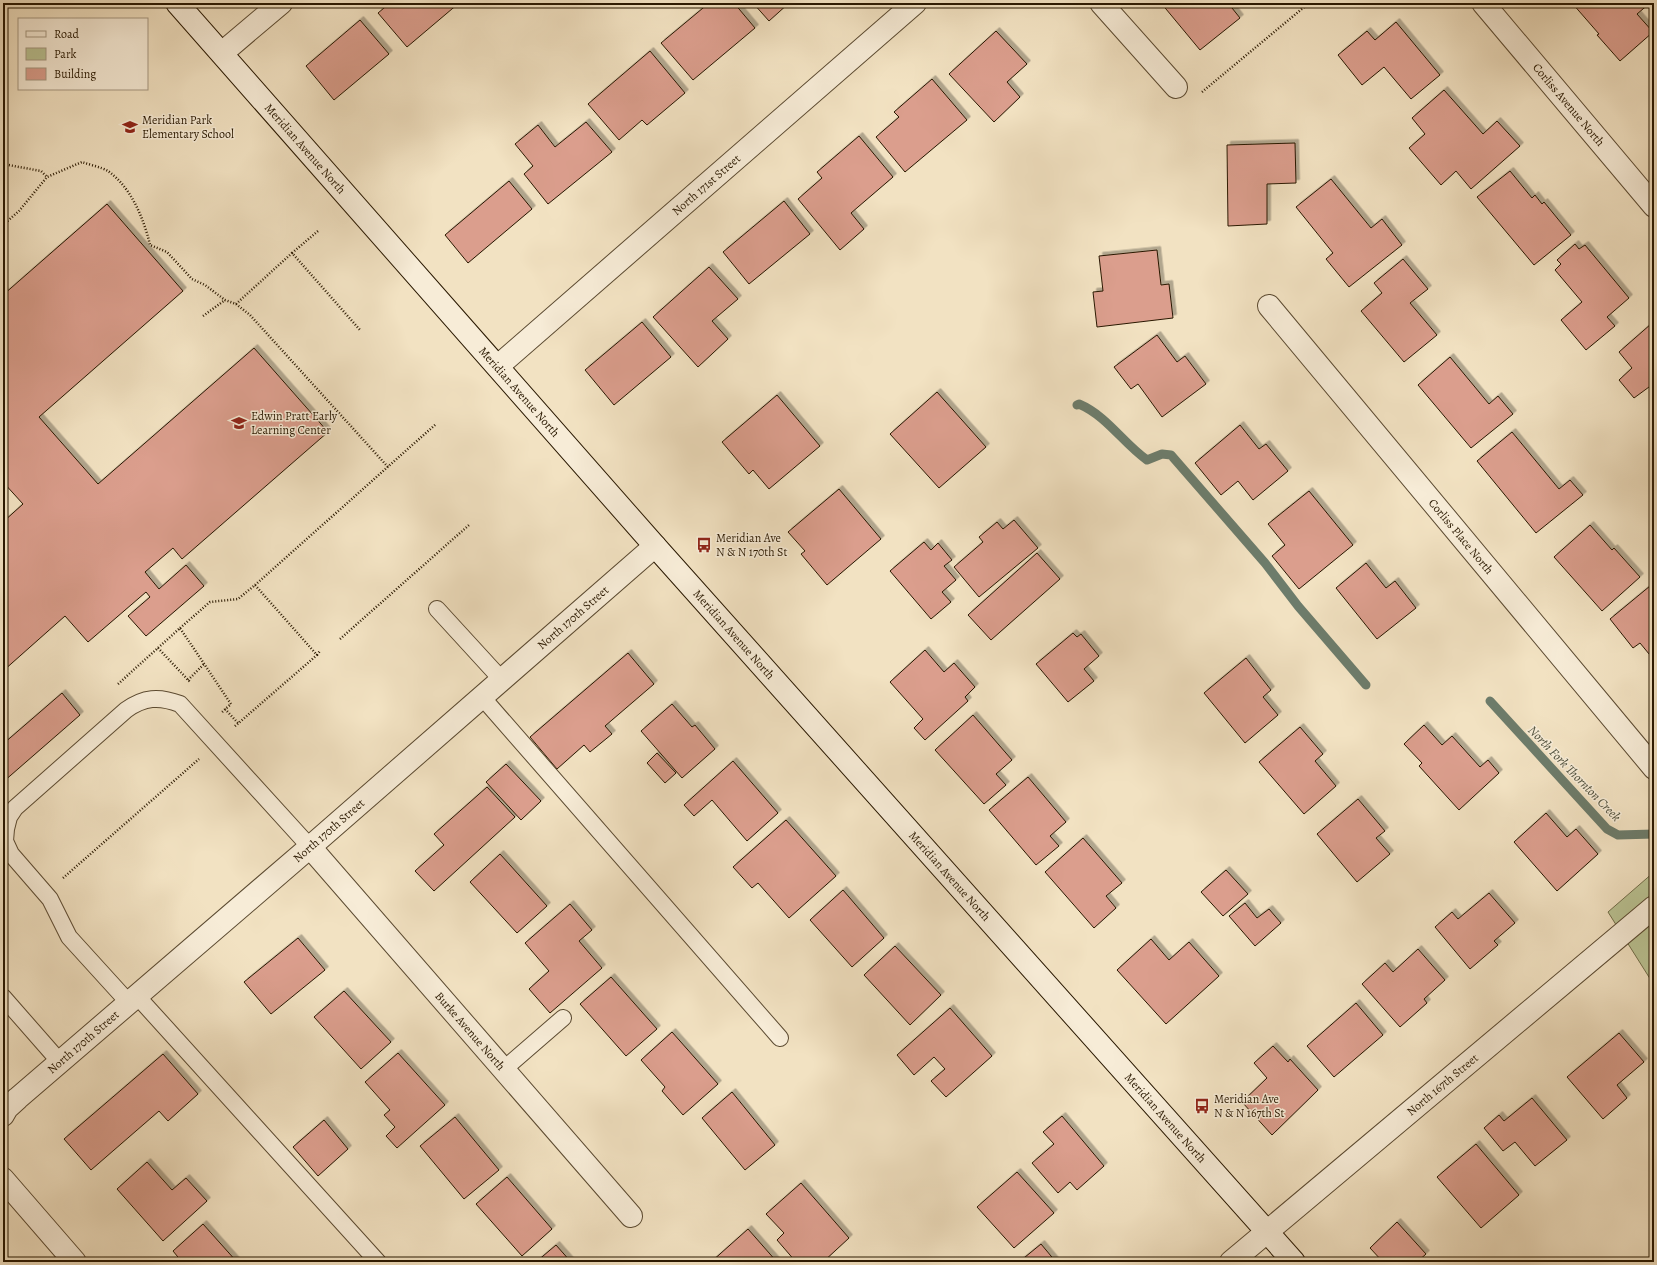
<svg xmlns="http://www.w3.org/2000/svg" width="1657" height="1265" viewBox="0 0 1657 1265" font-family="Alegreya,serif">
<defs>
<filter id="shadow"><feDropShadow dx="3.5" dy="-3.5" stdDeviation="0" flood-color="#0004"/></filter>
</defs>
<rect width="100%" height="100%" fill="#f2e2c2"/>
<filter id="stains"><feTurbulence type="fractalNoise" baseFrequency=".005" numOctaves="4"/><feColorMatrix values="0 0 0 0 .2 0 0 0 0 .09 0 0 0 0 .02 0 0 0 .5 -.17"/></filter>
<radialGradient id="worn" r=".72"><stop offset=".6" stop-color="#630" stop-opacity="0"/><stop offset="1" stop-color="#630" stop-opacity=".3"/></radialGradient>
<!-- green -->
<path fill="#bac393" stroke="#726e4a" d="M1654,872V985L1608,912Z"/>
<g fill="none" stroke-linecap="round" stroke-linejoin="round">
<!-- stream -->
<path stroke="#6d7c6b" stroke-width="9" d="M1077,405L1079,404C1107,416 1123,443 1147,460L1162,454L1171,455L1265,563L1298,606L1366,685
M1490,701L1607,829L1618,835L1654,834"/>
</g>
<!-- building -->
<path fill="#db9e8d" stroke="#291801" filter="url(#shadow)" d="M390,3H459L407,47L378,13Z
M709,3H734L755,28L693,80L661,43Z
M753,3H789L769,21Z
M1161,3H1228L1240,18L1200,50Z
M1572,3H1650L1637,14L1653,32L1620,61L1597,35L1599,34Z
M360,20L389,54L334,100L306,66Z
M1396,22L1440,75L1411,99L1384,67L1362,85L1338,55L1367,31L1375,40Z
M996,31L1027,64L1007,82L1020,97L994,122L949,74Z
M650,51L685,93L647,125L642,120L619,140L588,104Z
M932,79L967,120L905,172L876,137L899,117L894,112Z
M1444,90L1483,134L1497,121L1520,146L1471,189L1456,171L1441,185L1409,148L1425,134L1412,118Z
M586,122L612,152L548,204L524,174L533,166L515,144L538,125L555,147Z
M859,136L893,177L851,213L864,229L840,250L798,199L822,178L817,172Z
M1295,143L1296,183L1267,184V224L1228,226L1227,145Z
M1510,171L1532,198L1535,195L1542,204L1544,202L1571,235L1534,265L1477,197Z
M1331,179L1371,228L1382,219L1402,245L1349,287L1326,259L1333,253L1296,207Z
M509,181L532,209L468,263L445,235Z
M784,201L810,234L749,284L723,252Z
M107,204L183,291L39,417L98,484L254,348L328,432L182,559L173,548L145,572L159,589L186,565L204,586L146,636L128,616L150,597L146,592L88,642L65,616L3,671V522L23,504L3,482V295Z
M1575,244L1579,249L1585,245L1629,298L1607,317L1615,326L1586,350L1561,320L1582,302L1555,270L1561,264L1557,260Z
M1157,250L1161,285L1169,284L1173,318L1097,327L1093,292L1103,291L1099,256Z
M1403,259L1428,289L1410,303L1437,335L1404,362L1361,311L1382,293L1374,283Z
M709,267L738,299L712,321L728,339L698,367L653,317Z
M642,322L671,357L614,405L585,370Z
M1651,324L1654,327V393L1649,387L1634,398L1619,380L1632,368L1619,352Z
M1157,335L1177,362L1185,356L1206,384L1162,417L1138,384L1131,389L1114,367Z
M1450,357L1489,404L1498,396L1513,414L1471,448L1418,385Z
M937,392L986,447L939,488L890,434Z
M777,395L820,446L769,489L753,470L749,474L722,442Z
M1240,425L1259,449L1266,444L1288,471L1253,500L1238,481L1221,495L1195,463Z
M1512,432L1559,489L1570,480L1583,495L1536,533L1477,461Z
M839,489L881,539L827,585L801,554L805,551L788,532Z
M1309,491L1353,545L1299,589L1272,556L1285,545L1268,524Z
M1014,520L1038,548L979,597L954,567L983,542L979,537L997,522L1003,529Z
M1590,525L1612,550L1614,548L1640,577L1602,611L1554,557Z
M924,542L931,550L938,543L952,560L944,566L956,580L942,592L951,602L931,619L890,571Z
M1037,553L1060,579L991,640L968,615Z
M1366,563L1386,588L1395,581L1416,608L1377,639L1336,588Z
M1650,586L1654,591V660L1640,643L1633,648L1610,619Z
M1073,633L1077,637L1081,634L1099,656L1084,669L1094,681L1068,702L1036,664Z
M925,650L944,672L954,663L975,687L965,697L968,701L925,740L914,728L923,719L890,682Z
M628,653L654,684L605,726L612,734L590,752L584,745L557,769L530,737Z
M1246,658L1271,690L1263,697L1278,715L1245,743L1204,693Z
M62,693L80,715L3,782V744Z
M672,704L692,727L695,725L715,749L682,778L641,731Z
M973,715L1012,760L996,774L1006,785L984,804L935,750Z
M1424,725L1442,745L1452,736L1480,767L1488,760L1499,773L1459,810L1419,766L1422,763L1404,744Z
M1300,727L1323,754L1315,761L1336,786L1304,814L1259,762Z
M657,753L676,773L665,783L647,763Z
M733,761L778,813L747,841L712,800L694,816L684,805Z
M506,764L541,801L521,820L486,782Z
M1028,777L1066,822L1050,836L1059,846L1036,865L989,810Z
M487,787L515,817L434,891L415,871L444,845L434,834Z
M1358,799L1385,831L1376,838L1390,854L1357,882L1317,834Z
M1546,813L1567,837L1576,829L1598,854L1557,891L1514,842Z
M786,820L836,876L789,918L758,883L752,888L733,867Z
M1083,838L1122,883L1106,896L1116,908L1094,928L1045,872Z
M500,854L547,906L517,933L470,882Z
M1226,870L1248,894L1223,916L1201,892Z
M843,890L884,938L852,967L810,920Z
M1489,893L1515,923L1494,941L1498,945L1470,969L1435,927L1452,912L1458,919Z
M1245,903L1257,918L1269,909L1281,923L1255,946L1229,916Z
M570,904L592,930L579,941L602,968L550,1013L529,989L549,971L525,943Z
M298,938L325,970L271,1014L244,982Z
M1151,939L1169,960L1189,942L1219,976L1166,1024L1117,970Z
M895,946L941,995L910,1025L864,975Z
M1418,949L1445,980L1424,999L1427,1003L1400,1027L1362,984L1385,963L1393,972Z
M611,977L657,1029L626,1056L580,1004Z
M344,991L391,1042L361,1069L314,1017Z
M1356,1003L1383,1035L1334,1077L1307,1046Z
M950,1008L992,1056L946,1097L931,1081L945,1069L934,1057L914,1075L897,1055Z
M672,1032L718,1084L683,1115L662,1091L665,1087L641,1060Z
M1619,1033L1644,1062L1617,1085L1627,1098L1603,1119L1567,1077Z
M1273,1046L1288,1062L1290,1059L1318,1090L1272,1135L1242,1102L1267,1078L1254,1063Z
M398,1053L445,1105L397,1148L386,1136L395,1127L384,1115L390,1110L365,1082Z
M163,1054L198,1094L168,1121L159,1111L91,1170L64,1139Z
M732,1092L775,1145L745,1170L702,1118Z
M1532,1098L1567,1140L1535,1166L1515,1142L1503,1151L1484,1128L1499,1115L1504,1121Z
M1062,1116L1104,1166L1077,1190L1070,1182L1058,1193L1032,1163L1054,1144L1043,1132Z
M455,1117L499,1170L464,1199L420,1146Z
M324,1120L348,1149L318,1176L293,1147Z
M1476,1144L1519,1195L1481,1228L1437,1177Z
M147,1162L172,1190L186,1178L207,1201L163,1241L117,1189Z
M1017,1172L1054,1213L1014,1248L977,1207Z
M507,1177L552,1229L522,1256L476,1204Z
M801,1183L849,1238L823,1262H796L777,1240L784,1233L766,1214Z
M1397,1222L1426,1254L1417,1262H1383L1370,1248Z
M203,1224L237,1262H182L173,1251Z
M748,1229L777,1262H711Z
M1041,1244L1056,1262H1019Z
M556,1245L571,1262H536Z"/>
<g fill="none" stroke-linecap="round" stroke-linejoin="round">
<!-- lane casing -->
<g stroke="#5b4a31" stroke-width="18">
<path id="lane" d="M437,609L502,680
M482,697L780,1038
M137,996L378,1262
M3,997L60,1062
M129,1003L69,937L50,899L11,854L5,841L6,829L9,817L15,808L126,710C144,697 159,696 180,704L310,847
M503,1070L563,1018"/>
</g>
<!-- street casing -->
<g stroke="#5b4a31" stroke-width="24">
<g id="street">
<path d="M1101,3L1176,87"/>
<path id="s1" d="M1483,3L1654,206"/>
<path d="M222,53L281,3"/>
<path id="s2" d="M1269,306L1654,768"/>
<path id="s3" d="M498,366L915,3"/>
<path id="s4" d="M310,847L631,1216"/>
<path id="s5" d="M3,1115L7,1108L18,1098L310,847L655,546"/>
<path d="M3,1179L75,1262"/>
<path id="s6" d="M1231,1262L1654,907"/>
</g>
</g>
<!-- secondary casing -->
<g stroke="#291801" stroke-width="24">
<g id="secondary">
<path id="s7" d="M177,3L655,546L1294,1262"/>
</g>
</g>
<!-- path -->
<path stroke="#291801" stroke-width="2.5" stroke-dasharray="1 2" stroke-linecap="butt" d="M1202,92L1309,3
M3,164L41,171L47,177
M3,225L19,211L47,177L82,162C90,165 101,167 108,171C131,187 144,219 150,245L167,252L192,279L205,285L225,300L236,304L250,315L388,467
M292,253L318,231
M236,304L292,253L360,330
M203,316L225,300
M255,585L436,424
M180,628L210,602L238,599L255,585L317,655L234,727
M340,639L469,525
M158,648L190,682
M317,655L320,651
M188,680L204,664
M118,684L180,628L231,704L221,713
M225,709L238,723
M63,878L199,759"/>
<!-- lane -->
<use href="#lane" stroke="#f7ecd7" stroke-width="16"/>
<!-- street -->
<use href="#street" stroke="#f7ecd7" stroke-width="22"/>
<!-- secondary -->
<use href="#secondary" stroke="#f7ecd7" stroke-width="22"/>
</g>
<!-- icons -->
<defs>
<g id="school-bare" transform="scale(1.2)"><path d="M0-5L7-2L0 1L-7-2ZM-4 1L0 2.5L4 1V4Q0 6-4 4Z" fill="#8f2418" stroke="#f7ecd7" stroke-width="2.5" paint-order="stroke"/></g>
<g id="bus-bare" transform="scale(1.2)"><path d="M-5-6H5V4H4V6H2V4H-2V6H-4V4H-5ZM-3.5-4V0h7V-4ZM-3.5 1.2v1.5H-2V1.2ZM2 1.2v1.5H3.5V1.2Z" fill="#8f2418" stroke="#f7ecd7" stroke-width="2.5" paint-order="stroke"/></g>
</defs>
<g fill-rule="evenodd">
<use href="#school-bare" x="130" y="127"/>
<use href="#school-bare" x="239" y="423"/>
<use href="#bus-bare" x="704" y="545"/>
<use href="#bus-bare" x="1202" y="1106"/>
</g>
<g text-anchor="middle" stroke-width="3" stroke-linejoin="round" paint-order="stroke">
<!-- street labels -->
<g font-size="12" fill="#291801" stroke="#f7ecd7">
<text dy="4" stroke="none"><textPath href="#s1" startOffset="133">Corliss Avenue North</textPath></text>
<text dy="4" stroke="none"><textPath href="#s7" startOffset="194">Meridian Avenue North</textPath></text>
<text dy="4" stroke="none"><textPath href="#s3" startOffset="276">North 171st Street</textPath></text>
<text dy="4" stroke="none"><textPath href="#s7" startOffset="518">Meridian Avenue North</textPath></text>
<text dy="4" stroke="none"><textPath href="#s2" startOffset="300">Corliss Place North</textPath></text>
<text dy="4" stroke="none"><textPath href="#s5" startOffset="757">North 170th Street</textPath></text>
<text dy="4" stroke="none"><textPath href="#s7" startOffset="842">Meridian Avenue North</textPath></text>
<text dy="4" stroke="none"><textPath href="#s5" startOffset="433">North 170th Street</textPath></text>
<text dy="4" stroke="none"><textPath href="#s7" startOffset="1166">Meridian Avenue North</textPath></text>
<text dy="4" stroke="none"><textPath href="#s4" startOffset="244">Burke Avenue North</textPath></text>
<text dy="4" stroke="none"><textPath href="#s5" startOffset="109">North 170th Street</textPath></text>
<text dy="4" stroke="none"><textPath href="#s6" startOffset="276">North 167th Street</textPath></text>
<text dy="4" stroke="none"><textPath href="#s7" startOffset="1490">Meridian Avenue North</textPath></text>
</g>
<!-- poi labels -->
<g font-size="12" fill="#291801" stroke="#f7ecd7" text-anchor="start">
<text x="142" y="124">Meridian Park<tspan x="142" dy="14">Elementary School</tspan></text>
<text x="251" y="420">Edwin Pratt Early<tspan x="251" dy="14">Learning Center</tspan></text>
<text x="716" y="542">Meridian Ave<tspan x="716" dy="14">N &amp; N 170th St</tspan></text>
<text x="1214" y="1103">Meridian Ave<tspan x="1214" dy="14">N &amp; N 167th St</tspan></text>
</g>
<!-- water labels -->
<g font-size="13" font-style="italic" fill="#51523f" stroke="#f7ecd7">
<text transform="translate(1575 773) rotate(46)" y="5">North Fork Thornton Creek</text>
</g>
</g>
<!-- margin -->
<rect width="1657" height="1265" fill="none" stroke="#f2e2c2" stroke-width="16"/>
<rect x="4" y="4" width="1649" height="1257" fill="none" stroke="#291801" stroke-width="2"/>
<rect x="8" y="8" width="1641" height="1249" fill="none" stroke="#291801"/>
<!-- legend -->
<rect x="18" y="18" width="130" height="72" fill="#f7ecd7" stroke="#a59781"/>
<rect x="26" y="31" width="20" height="6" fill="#f7ecd7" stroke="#a59781"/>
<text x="54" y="38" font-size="12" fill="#291801">Road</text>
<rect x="26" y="48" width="20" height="12" fill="#bac393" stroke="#a59781"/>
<text x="54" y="58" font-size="12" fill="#291801">Park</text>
<rect x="26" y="68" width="20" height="12" fill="#db9e8d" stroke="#a59781"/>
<text x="54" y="78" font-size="12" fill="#291801">Building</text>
<rect width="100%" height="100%" filter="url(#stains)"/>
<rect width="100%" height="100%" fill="url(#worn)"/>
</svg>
